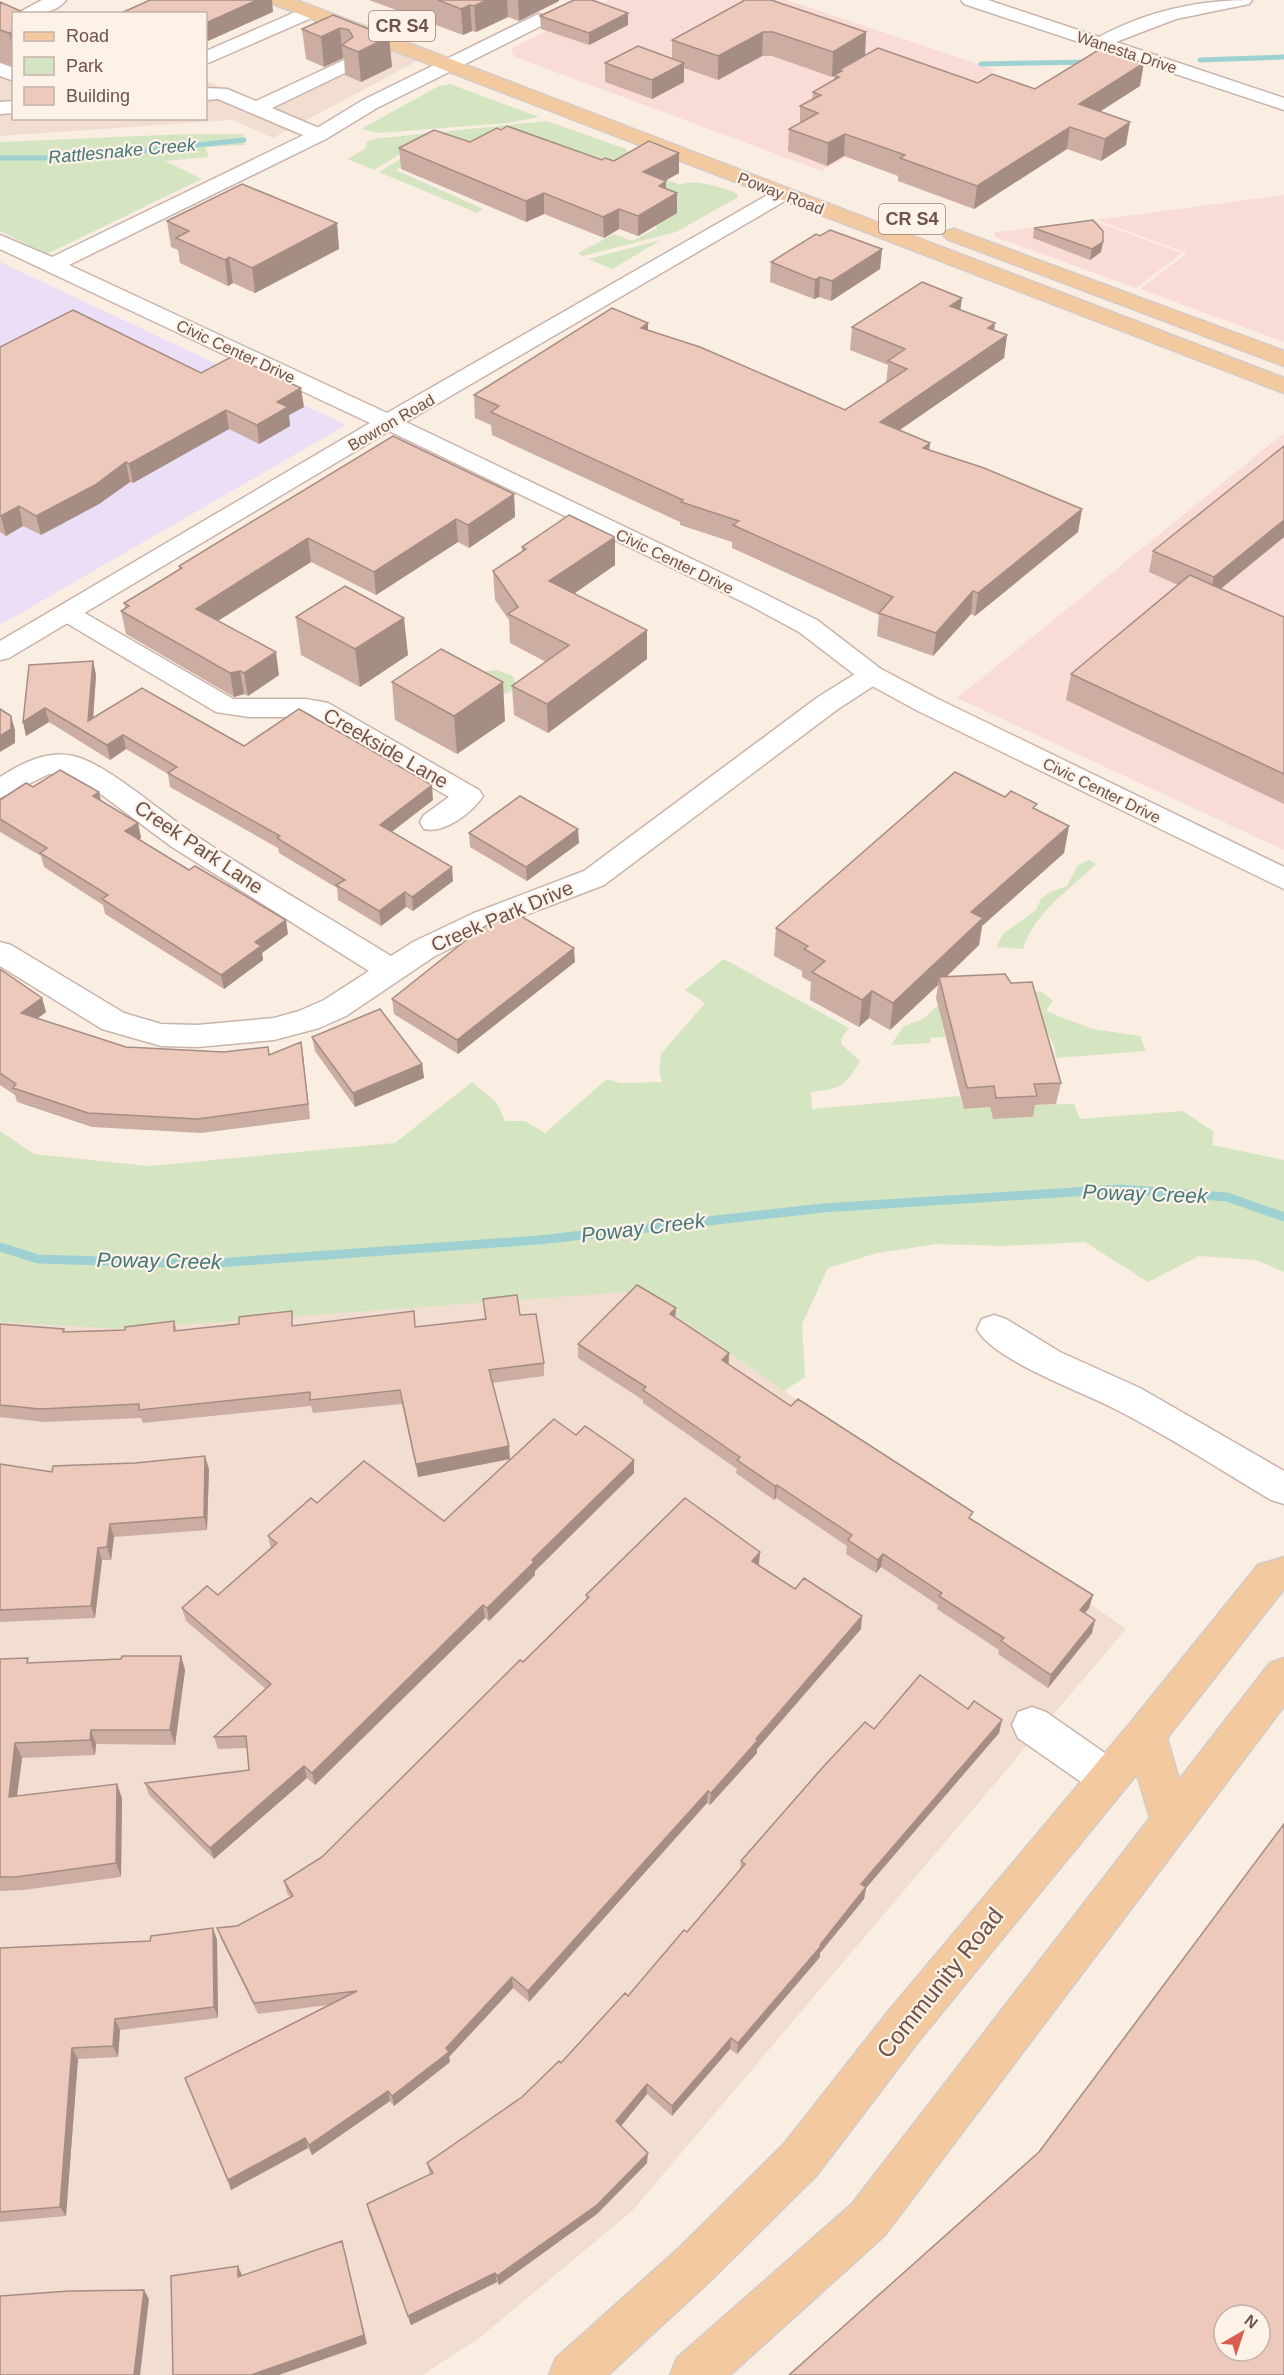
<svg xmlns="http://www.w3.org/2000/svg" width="1284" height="2375" viewBox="0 0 1284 2375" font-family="Arial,sans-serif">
<rect width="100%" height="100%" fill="#faede2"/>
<!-- residential -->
<path fill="#f1ded1" d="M0,31L13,37L14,118H206V81L256,101L373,44L417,61L273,138L233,120L0,136Z
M641,1291L1126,1629L632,2211L478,2339L422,2375H0V1311Z"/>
<!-- commercial -->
<path fill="#f9dcd6" d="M609,0H787L996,70L822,171L515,57L512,53V48Z
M1284,195V342L1140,289L1187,253L1097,220Z
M1094,221L1182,253L1136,288L995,237V232Z
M1284,433V850L957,698L1166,529Z"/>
<!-- education -->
<path fill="#eadff6" d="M0,262L346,425L0,625Z"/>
<!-- green -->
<path fill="#d5e5c2" d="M450,84L539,117L508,123L379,133L361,129L439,86Z
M547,121L626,149L635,167L412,147L374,170L347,159L365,149L367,142L373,139Z
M188,134H243L245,145L205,147L209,157L165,161L202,179L47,254L0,231V142Z
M408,154L417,158L396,170L483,209L477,213L379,172Z
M665,179L681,185C692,178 725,188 738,194V197L676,232L583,256L578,253L614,234L632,241L657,228L642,192Z
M661,240L612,269L588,259Z
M497,670L513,676L516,684L510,692L497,696L482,672Z
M1089,860L1096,864C1070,889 1033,914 1023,949L996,947L1003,934L1036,910L1041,899L1050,892L1067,886L1078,865Z
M724,959L849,1028L841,1039V1044L860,1061C845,1086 842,1089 811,1092L812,1109L960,1096L964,1109L990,1107L993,1119L1033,1117L1030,1105L1074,1104L1080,1119L1183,1111L1214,1132L1212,1145L1284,1160V1272L1256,1260L1199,1256L1148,1282L1085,1242L1004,1246L937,1244L877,1253L828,1268L802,1324L805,1377L784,1391L641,1291L123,1329L0,1322V1131L34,1154L149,1166L395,1143L472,1082L497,1103L505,1121H525L545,1133L607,1079L620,1083L662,1082L659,1071L661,1054L705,1003L685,990Z
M1041,991L1053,1001L1046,1011L1092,1029L1140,1036L1146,1051L1056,1058C1056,1029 1022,1011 1002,995Z
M945,999L957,1008L939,1009L945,1037L930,1038L931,1043L891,1045L904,1026L923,1019Z"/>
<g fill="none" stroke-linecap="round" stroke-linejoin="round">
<!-- stream-far1 -->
<path stroke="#a0d1d2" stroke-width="5" d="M1200,60L1284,57
M981,64L1091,62
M0,158H76L244,140"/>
<!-- stream -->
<path stroke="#a0d1d2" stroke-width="9" d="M0,1247L38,1259L203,1264L539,1240L823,1208L1120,1189L1227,1197L1284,1217"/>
<!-- minor casing -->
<g stroke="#c9b4aa" stroke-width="3">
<path id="minor" d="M42,0H66C55,15 32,14 16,14Z
M961,0H988L1099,37C1147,11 1198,0 1252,0L1249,4L1176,19L1116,42L1284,98V110L964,4Z
M309,6L318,12L316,16L206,64V51Z
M344,60L351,62L354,66L351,70L272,108L326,131L329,135L326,139H312L218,99L206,100V88L227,89L256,101Z
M0,63L14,68V81L0,76Z
M14,101V113L0,114V102Z
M67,605L76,608L233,699H306L328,703L479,790L483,796C472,813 444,834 424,829L420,822L424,815L449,797L311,717H249L216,712L58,618L54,613L58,608Z
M872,667L881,669L885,675L881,681L838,709L604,885L494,927L435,956L346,1016L319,1028L274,1040L197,1047L161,1046L102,1029L0,966V942L11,945L124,1013L161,1024L197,1025L274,1018L299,1011L324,1000L369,971L172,847L98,792L65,773L49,774L0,798V777C22,763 47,750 73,756C106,763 162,813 192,833C257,877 325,915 391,956L413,942L474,913L584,871L818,697L863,669Z
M994,1315L1006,1319L1060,1352L1140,1388L1284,1471V1504L1271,1500C1219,1469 1167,1435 1113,1408C1080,1391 993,1360 977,1329L982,1319Z
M1032,1707L1046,1712L1122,1765L1128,1778L1122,1791L1108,1797L1094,1791L1018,1738L1012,1725L1018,1712Z"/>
</g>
<!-- tertiary casing -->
<g stroke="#c9b4aa" stroke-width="3">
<path id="tertiary" d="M538,14L545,16L547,20L545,24L377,108L326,139L69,265L387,413L776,190H790L793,194L790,198L406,422L767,595L817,620L881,669L938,699L1284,867V889L918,711L863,681L799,632L749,605L389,431L9,658L0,660V641L370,423L0,249V235L52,257L312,131L363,100Z"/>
</g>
<!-- primary casing -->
<g stroke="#d4cbc9" stroke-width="3">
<path id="primary" d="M270,0H296L1284,378V393L273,4Z
M954,229L1284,351V366L947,239L943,235L947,231Z
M1284,1557V1589L1167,1738L1179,1780L1270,1663L1284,1658V1706L884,2236L730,2375H670L677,2358L852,2204L1150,1818L1137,1774L917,2043L816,2176L711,2280L608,2375H549L556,2358L679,2248L784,2144L887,2013L1132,1721L1258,1565Z"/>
</g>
<!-- minor -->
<use href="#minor" fill="#fff" fill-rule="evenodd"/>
<!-- tertiary -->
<use href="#tertiary" fill="#fff" fill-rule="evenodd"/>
<!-- primary -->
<use href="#primary" fill="#f3c99f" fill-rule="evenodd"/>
</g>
<!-- wall -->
<path fill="#ccada2" d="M369,0H559V1L519,21L508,17L476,32L472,31L463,35Z
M745,0L866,32L865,56L978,83L1035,89L1140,86L1100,111L1126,145L1101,161L1067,149L974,209L898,181V176L844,156L827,166L788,151L789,129L800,123V106L812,100L813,92L834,80V75L839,72L832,77L772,56H762L718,80L684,68V82L652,99L605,82V63L672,59V40Z
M0,2L14,14V66L0,62Z
M628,13V25L589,45L541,29L540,16Z
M333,15L389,37L392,67L361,82L345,75L344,58L324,67L306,59L302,29Z
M470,142L614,161L679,153V173L665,181H666V189L677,193V213L638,236L619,229L604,238L544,214L526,222L401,169L399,148Z
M167,221L337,223L339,249L255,293L233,283L228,286L180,263L178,250L171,247Z
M1034,228L1101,252L1090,260L1033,238Z
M820,236L882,249L880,269L831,301L819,297L814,299L770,282L771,262Z
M960,310L994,330L1007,335L1004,358L899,430L930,443L929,450L1082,509L1078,532L975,616L971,614L933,656L877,636L879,615L732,548V542L680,525V522L492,435L491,425L475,418L474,395L648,330L845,410L886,383L888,365L850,350L852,327Z
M0,347L201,373L304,407L289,415L290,426L259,444L229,429L133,483L130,482L99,504L41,535L23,526L6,536L0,532Z
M1284,446V537L1221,589L1284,617V804L1066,700L1071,674L1178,585L1149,572L1153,551Z
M514,494L515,517L469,548L458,542L376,595L311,562L218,621L279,675L248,696L244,694L234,697L126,634L121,611L125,609L124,603L179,569V566Z
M615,537V565L574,594L647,630V659L548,733L514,715L512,686L546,662L510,643L509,620L495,600L493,571L522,551V547Z
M296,617L408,655L360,687L301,655Z
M93,661L96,675L93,718L244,746L433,800L392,832L453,881L413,911L406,907L381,926L338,900L337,888L279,853L278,848L170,787L168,774L126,749L110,760L49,722L26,736L23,722Z
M392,682L505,721L457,754L395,720Z
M33,787L99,792L101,801L138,823L141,838L138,839L288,934L262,953L263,960L224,989L105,914L103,905L44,867L41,856L0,832V800Z
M1005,797L1036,809L1069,826L1064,853L982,926L979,945L946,977L1061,1083L1056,1104L1035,1105L1033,1117L993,1119L990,1107L964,1109L936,998L938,985L890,1030L869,1018L859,1027L810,1000L811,982L802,977V971L774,956L776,928Z
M469,833L579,843L527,881L470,847Z
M575,962L458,1054L394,1014L392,999Z
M0,969L42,998L46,1012L37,1018L126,1047L303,1056L310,1119L201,1133L92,1127L17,1102L15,1095L0,1085Z
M312,1037L422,1064L424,1078L355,1107L315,1051Z
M483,1299L520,1315L544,1363V1376L492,1383L510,1459L418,1477L402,1404L313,1413L311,1406L143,1423L141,1418L44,1422L0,1417V1324L64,1329L65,1332L125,1330L174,1321L177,1331L294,1325L415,1327L485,1319Z
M675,1318L729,1353V1365L791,1406L1093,1595L1089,1608L1085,1613L1092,1633L1048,1688L998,1654L999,1650L937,1609L938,1605L881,1567L876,1573L846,1554L847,1546L776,1498L774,1500L736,1473L737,1469L643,1403V1400L578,1358V1344Z
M576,1435L634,1460V1473L535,1571V1575L489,1621L485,1618L315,1785L307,1778L214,1859L149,1795L145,1783L249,1770L248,1748L218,1749L214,1737L266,1689L186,1621L182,1608L218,1595L271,1549L268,1536L317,1503L444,1521Z
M0,1464L52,1472L209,1469L207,1530L114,1537L111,1560H102L95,1618L0,1622Z
M759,1565L795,1589L861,1629L757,1749V1753L710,1805L707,1803L529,2002L513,1988L449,2057L450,2062L394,2106L390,2101L312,2155L308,2148L231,2190L185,2078L328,2005L258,2014L221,1939L217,1928L237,1926L290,1897L287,1893L284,1881L322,1857L586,1600V1595Z
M181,1656L185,1670L175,1745L96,1744L95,1755L22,1758L17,1796L122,1798L121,1877L23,1890L0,1891V1659L30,1663Z
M968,1709L1002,1720L999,1733L866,1888L864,1899L820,1953V1957L737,2054L730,2049L672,2116L647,2094L621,2126L647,2163L597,2214L499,2285L497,2282L411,2325L369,2214L367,2204L430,2175L427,2163L522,2097L561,2063L628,1996L687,1932L740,1870L741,1861L874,1729Z
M213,1928L217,1940L218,2018L120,2030L118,2057L78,2059L66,2216L0,2222V1948L150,1941Z"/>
<!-- shaded-wall -->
<path fill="#a68d84" d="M257,0H272L273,12L206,42V23Z
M487,0H507L508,17L476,32L474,6Z
M518,0H559V1L519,21Z
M470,5L472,31L463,35L461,9Z
M628,13V25L589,45V33Z
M340,28L343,58L324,67L321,37Z
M14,31V55L9,33Z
M763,32L762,56L718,80V56Z
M866,32L865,56L839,70V72L832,77L833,52Z
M389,37L392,67L361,82L358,52Z
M684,63V82L652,99V80Z
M1144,63L1140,86L1076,127L1079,104Z
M1130,122L1126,145L1101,161L1105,139Z
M1070,127L1067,149L974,209L977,186Z
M845,134L844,156L827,166L828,143Z
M679,153V173L643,193V172Z
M666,181V199L677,193V213L638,236V216L659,186Z
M544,193V214L526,222V201Z
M619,209V229L604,238L603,217Z
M337,223L339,249L255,293L252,268Z
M1103,242L1101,252L1090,260L1092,249Z
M882,249L880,269L831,301L832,281Z
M229,257L233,283L228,286L225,260Z
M820,277L819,297L814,299L815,280Z
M962,298L959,320L950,306Z
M648,323V346L641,328Z
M995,323L992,346L1007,335L1004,358L878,445L880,422L988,328Z
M301,388L304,407L289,415L290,426L259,444L257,425L277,402Z
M226,410L229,429L133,483L129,464Z
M930,443L927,466L923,448Z
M126,462L130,482L99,504L41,535L36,516Z
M514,494L515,517L469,548L468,525Z
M19,506L23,526L6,536L1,516Z
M1082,509L1078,532L975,616L978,593Z
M456,519L458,542L376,595L374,572Z
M1284,520V537L1209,598L1214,577Z
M615,537V565L550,610L549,581Z
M308,538L311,562L200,632L196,609Z
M973,591L971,614L933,656L936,633Z
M404,618L408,655L360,687L355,649Z
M647,630V659L548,733L547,704Z
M276,652L279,675L248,696L244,673Z
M93,661L96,675L92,735L88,721Z
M240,671L244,694L234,697L230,673Z
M503,682L505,721L457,754L454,716Z
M45,708L49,722L26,736L23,722Z
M11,716L15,730V743L0,752V736Z
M123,735L126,749L110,760L107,745Z
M432,785L433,800L382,839L380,825Z
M99,792L102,806L93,796Z
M138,823L141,838L128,846L125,831Z
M1069,826L1064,853L982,926L979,945L940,983L939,977L938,985L890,1030L893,1003L971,912Z
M578,829L579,843L527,881L526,867Z
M452,867L453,881L413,911L412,897Z
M405,892L406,907L381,926L379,911Z
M286,920L288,934L262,953L263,960L224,989L221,975L255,942Z
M574,948L575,962L458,1054L457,1040Z
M872,991L869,1018L859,1027L862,1000Z
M42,998L46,1012L25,1028L21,1013Z
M301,1042L303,1056L310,1119L308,1104Z
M422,1064L424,1078L355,1107L353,1093Z
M676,1308L675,1322L670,1314Z
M729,1353L728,1367L722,1360Z
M509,1446L510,1459L418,1477L416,1464Z
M205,1456L209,1469L207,1530L204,1517Z
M634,1460V1473L535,1571V1575L489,1621L487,1608L532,1560Z
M777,1485L776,1498L774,1500L775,1486Z
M110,1524L114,1537L111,1560L107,1547Z
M98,1548L102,1560L95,1618L91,1606Z
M760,1552L759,1565L751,1574L752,1561Z
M883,1554L881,1567L876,1573L878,1560Z
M1093,1595L1089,1608L1077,1623L1080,1610Z
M483,1605L485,1618L315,1785L312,1773Z
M862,1616L861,1629L757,1749V1753L710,1805L711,1793Z
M1095,1620L1092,1633L1048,1688L1051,1675Z
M181,1656L185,1670L175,1745L170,1730Z
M1002,1720L999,1733L866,1888L864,1899L820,1953V1957L737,2054L738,2043L820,1945L861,1884Z
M91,1730L96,1744L95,1755L90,1740Z
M15,1743L22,1758L15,1811L9,1797Z
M304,1766L307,1778L214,1859L210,1848Z
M117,1784L122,1798L121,1877L116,1863Z
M708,1791L707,1803L529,2002L528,1991Z
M213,1928L217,1940L218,2018L214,2007Z
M512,1977L513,1988L449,2057L450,2062L394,2106L392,2096L446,2048Z
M115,2019L120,2030L118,2057L113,2046Z
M731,2038L730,2049L672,2116V2106Z
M72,2048L78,2059L66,2216L60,2207Z
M647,2084V2094L617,2131L616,2121Z
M388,2091L390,2101L312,2155L309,2145Z
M305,2138L308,2148L231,2190L228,2180Z
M648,2153L647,2163L597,2214L499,2285L497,2276Z
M342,2241L367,2344L279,2375H251Z
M238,2266L242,2275L238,2277Z
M495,2273L497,2282L411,2325L408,2316Z
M144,2290L149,2299L140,2375H134Z"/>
<!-- building -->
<path fill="#edc9bc" stroke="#a68d84" stroke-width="1.5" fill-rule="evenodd" d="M150,0H257L206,23V14H119Z
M438,0H487L474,6L470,5L461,9Z
M574,0H592L628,13L589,33L540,16Z
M745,0H771L866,32L833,52L773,32H763L718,56L672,40Z
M0,2L27,14H14V31L9,33L0,30Z
M333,15L389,37L358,52L342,45L353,37L349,30L340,28L321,37L302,29Z
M638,46L684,63L652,80L605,63Z
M878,48L978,83L992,74L1035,89L1100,49L1144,63L1079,104L1130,122L1105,139L1070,127L977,186L900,158L905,155L845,134L828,143L789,129L818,113L800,106L821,95L813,92L839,77L834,75L842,71L839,70Z
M507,126L602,160L605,158L614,161L649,141L679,153L643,172L666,181L659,186L677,193L638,216L619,209L603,217L544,193L526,201L399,148L434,130L470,142L497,128L501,130Z
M242,184L337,223L252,268L229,257L225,260L176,238L189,231L167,221Z
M1093,220L1103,231V242L1092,249L1034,228Z
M830,230L882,249L832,281L820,277L815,280L771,262L816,234L820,236Z
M922,282L962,298L950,306L995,323L988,328L1007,335L880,422L930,443L923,448L984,468L1082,509L978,593L973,591L936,633L879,613L893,597L733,525L739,521L681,502L683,500L491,412L499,406L474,395L612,308L648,323L641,328L700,347L845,410L907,369L888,361L905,349L852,327Z
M73,310L201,373L233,356L301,388L277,402L288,407L257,425L226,410L129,464L126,462L95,485L36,516L19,506L1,516H0V347Z
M393,436L514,494L468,525L456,519L374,572L308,538L196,609L276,652L244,673L240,671L230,673L121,611L129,606L124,603L182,568L179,566Z
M1284,446V520L1214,577L1153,551Z
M569,515L615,537L549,581L647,630L547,704L512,686L569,645L508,614L518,607L493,571L526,549L522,547Z
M1190,575L1284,617V774L1071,674Z
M345,586L404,618L355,649L296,617Z
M441,649L503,682L454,716L392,682Z
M93,661L88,721L142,688L244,746L299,709L432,785L380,825L452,867L412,897L405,892L379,911L336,885L345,880L277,838L280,836L168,773L177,767L123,735L107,745L45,708L23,722L29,665Z
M0,709L11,716V729L0,736Z
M60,770L99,792L93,796L138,823L125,831L189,870L195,866L286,920L255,942L261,946L221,975L102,899L108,895L40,853L47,848L0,819V800L26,783L33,787Z
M955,772L1005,797L1011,791L1037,804L1033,808L1069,826L971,912L983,918L893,1003L872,991L862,1000L812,972L825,961L804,949L808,946L776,928Z
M520,796L578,829L526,867L469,833Z
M509,909L574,948L457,1040L392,999L461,944Z
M0,969L42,998L21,1013L126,1047L224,1052L268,1047L269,1055L301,1042L308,1104L198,1119L88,1113L13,1088L16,1084L0,1073Z
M1005,974L1011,983L1032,982L1061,1083L1034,1084L1037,1096L996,1098L994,1086L967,1088L939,977Z
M380,1009L422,1064L353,1093L312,1037Z
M637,1285L676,1308L670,1314L729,1353L722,1360L791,1406L798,1399L973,1512L969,1518L1093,1595L1080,1610L1095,1620L1051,1675L1001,1641L1004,1638L939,1596L942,1593L883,1554L878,1560L848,1540L852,1535L777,1485L775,1486L737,1460L740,1457L643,1390L646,1387L578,1344Z
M517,1295L520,1315L536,1314L544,1363L489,1370L509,1446L416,1464L400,1390L310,1400V1392L139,1410V1404L40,1409L0,1405V1324L64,1329L63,1332L125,1330V1327L174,1321V1331L239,1324V1317L292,1311V1326L414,1311L415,1327L486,1319L483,1299Z
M554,1419L576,1435L585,1426L634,1460L532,1560L534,1562L487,1608L483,1605L312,1773L304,1766L210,1848L145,1783L249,1770L246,1736L214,1737L271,1684L182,1608L207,1586L218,1595L277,1543L268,1536L311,1498L317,1503L364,1461L444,1521Z
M205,1456L204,1517L110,1524L107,1547L98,1548L91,1606L0,1610V1464L52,1472L53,1466L135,1463Z
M685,1498L760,1552L752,1561L795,1589L804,1578L862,1616L756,1739L758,1740L711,1793L708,1791L528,1991L512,1977L446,2048L449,2052L392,2096L388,2091L309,2145L305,2138L228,2180L185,2078L357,1991L254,2003L217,1928L237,1926L293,1896L284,1881L322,1857L520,1660L523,1662L589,1597L586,1595Z
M122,1656H181L170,1730H91L90,1740L15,1743L9,1797L117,1784L116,1863L16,1877H0V1659L28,1658L27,1663L121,1659Z
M920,1675L968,1709L974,1701L1002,1720L861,1884L866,1887L820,1945L821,1946L738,2043L731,2038L672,2106L647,2084L616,2121L648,2153L597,2205L497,2276L495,2273L408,2316L367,2204L433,2173L427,2163L522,2097L559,2061L561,2063L625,1993L628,1996L684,1930L687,1932L745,1864L741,1861L823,1767L865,1722L874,1729Z
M1284,1824V2375H789L1039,2152ZM1224,2315H1260V2351H1224Z
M213,1928L214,2007L115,2019L113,2046L72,2048L60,2207L0,2212V1948L150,1941L151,1936Z
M342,2241L364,2335L251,2375H173L171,2276L238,2266V2277Z
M144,2290L134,2375H0V2296L69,2291Z"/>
<g text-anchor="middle" stroke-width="4.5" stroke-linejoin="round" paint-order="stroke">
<!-- far-street labels -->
<g font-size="16" fill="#6f534b" stroke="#fdf2e7">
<text transform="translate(1127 52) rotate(18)" y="6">Wanesta Drive</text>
<text transform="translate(781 193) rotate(21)" y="6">Poway Road</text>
<text transform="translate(236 351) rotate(25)" y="6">Civic Center Drive</text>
<text transform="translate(391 422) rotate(-30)" y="6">Bowron Road</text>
<text transform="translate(675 561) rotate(26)" y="6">Civic Center Drive</text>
<text transform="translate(1102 790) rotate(26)" y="6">Civic Center Drive</text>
</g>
<!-- shield labels -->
<g fill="#fdf2e7" stroke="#9a837a" stroke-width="1.5">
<rect x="369" y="11" width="66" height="30" rx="4.5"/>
<rect x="879" y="204" width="66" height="30" rx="4.5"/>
</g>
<g font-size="18" font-weight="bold" fill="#6f534b">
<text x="402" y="32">CR S4</text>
<text x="912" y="225">CR S4</text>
</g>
<!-- far-water labels -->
<g font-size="18" font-style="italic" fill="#43787a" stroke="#fdf2e7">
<text transform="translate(122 151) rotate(-5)" y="6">Rattlesnake Creek</text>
</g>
<!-- street labels -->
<g font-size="20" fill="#6f534b" stroke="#fdf2e7">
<text transform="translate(386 748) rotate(30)" y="7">Creekside Lane</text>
<text transform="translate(199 847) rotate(34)" y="7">Creek Park Lane</text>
<text transform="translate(502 916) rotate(-23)" y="7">Creek Park Drive</text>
</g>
<!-- water labels -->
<g font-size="21" font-style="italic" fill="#43787a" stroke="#fdf2e7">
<text transform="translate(1145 1194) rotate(2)" y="7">Poway Creek</text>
<text transform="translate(643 1228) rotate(-7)" y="7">Poway Creek</text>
<text transform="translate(159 1261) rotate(1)" y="7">Poway Creek</text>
</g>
<!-- near-street labels -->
<g font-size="24" fill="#6f534b" stroke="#fdf2e7">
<text transform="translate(940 1983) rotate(-51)" y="8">Community Road</text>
</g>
</g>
<!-- legend -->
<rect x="12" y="12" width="195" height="108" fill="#fdf2e7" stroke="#c4b2a9" stroke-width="1.5"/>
<rect x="24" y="32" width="30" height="9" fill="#f3c99f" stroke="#c4b2a9" stroke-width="1.5"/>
<text x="66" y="42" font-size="18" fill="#6f534b">Road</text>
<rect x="24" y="57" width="30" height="18" fill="#d5e5c2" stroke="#c4b2a9" stroke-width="1.5"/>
<text x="66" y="72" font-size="18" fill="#6f534b">Park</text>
<rect x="24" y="87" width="30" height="18" fill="#edc9bc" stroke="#c4b2a9" stroke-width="1.5"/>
<text x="66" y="102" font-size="18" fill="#6f534b">Building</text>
<!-- north arrow -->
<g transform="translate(1242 2333) rotate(39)"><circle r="28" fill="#fdf2e7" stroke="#c4b2a9" stroke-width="1.5"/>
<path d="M0-4.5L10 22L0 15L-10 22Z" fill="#da5d51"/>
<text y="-9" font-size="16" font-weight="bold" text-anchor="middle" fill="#6f534b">N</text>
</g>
</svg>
